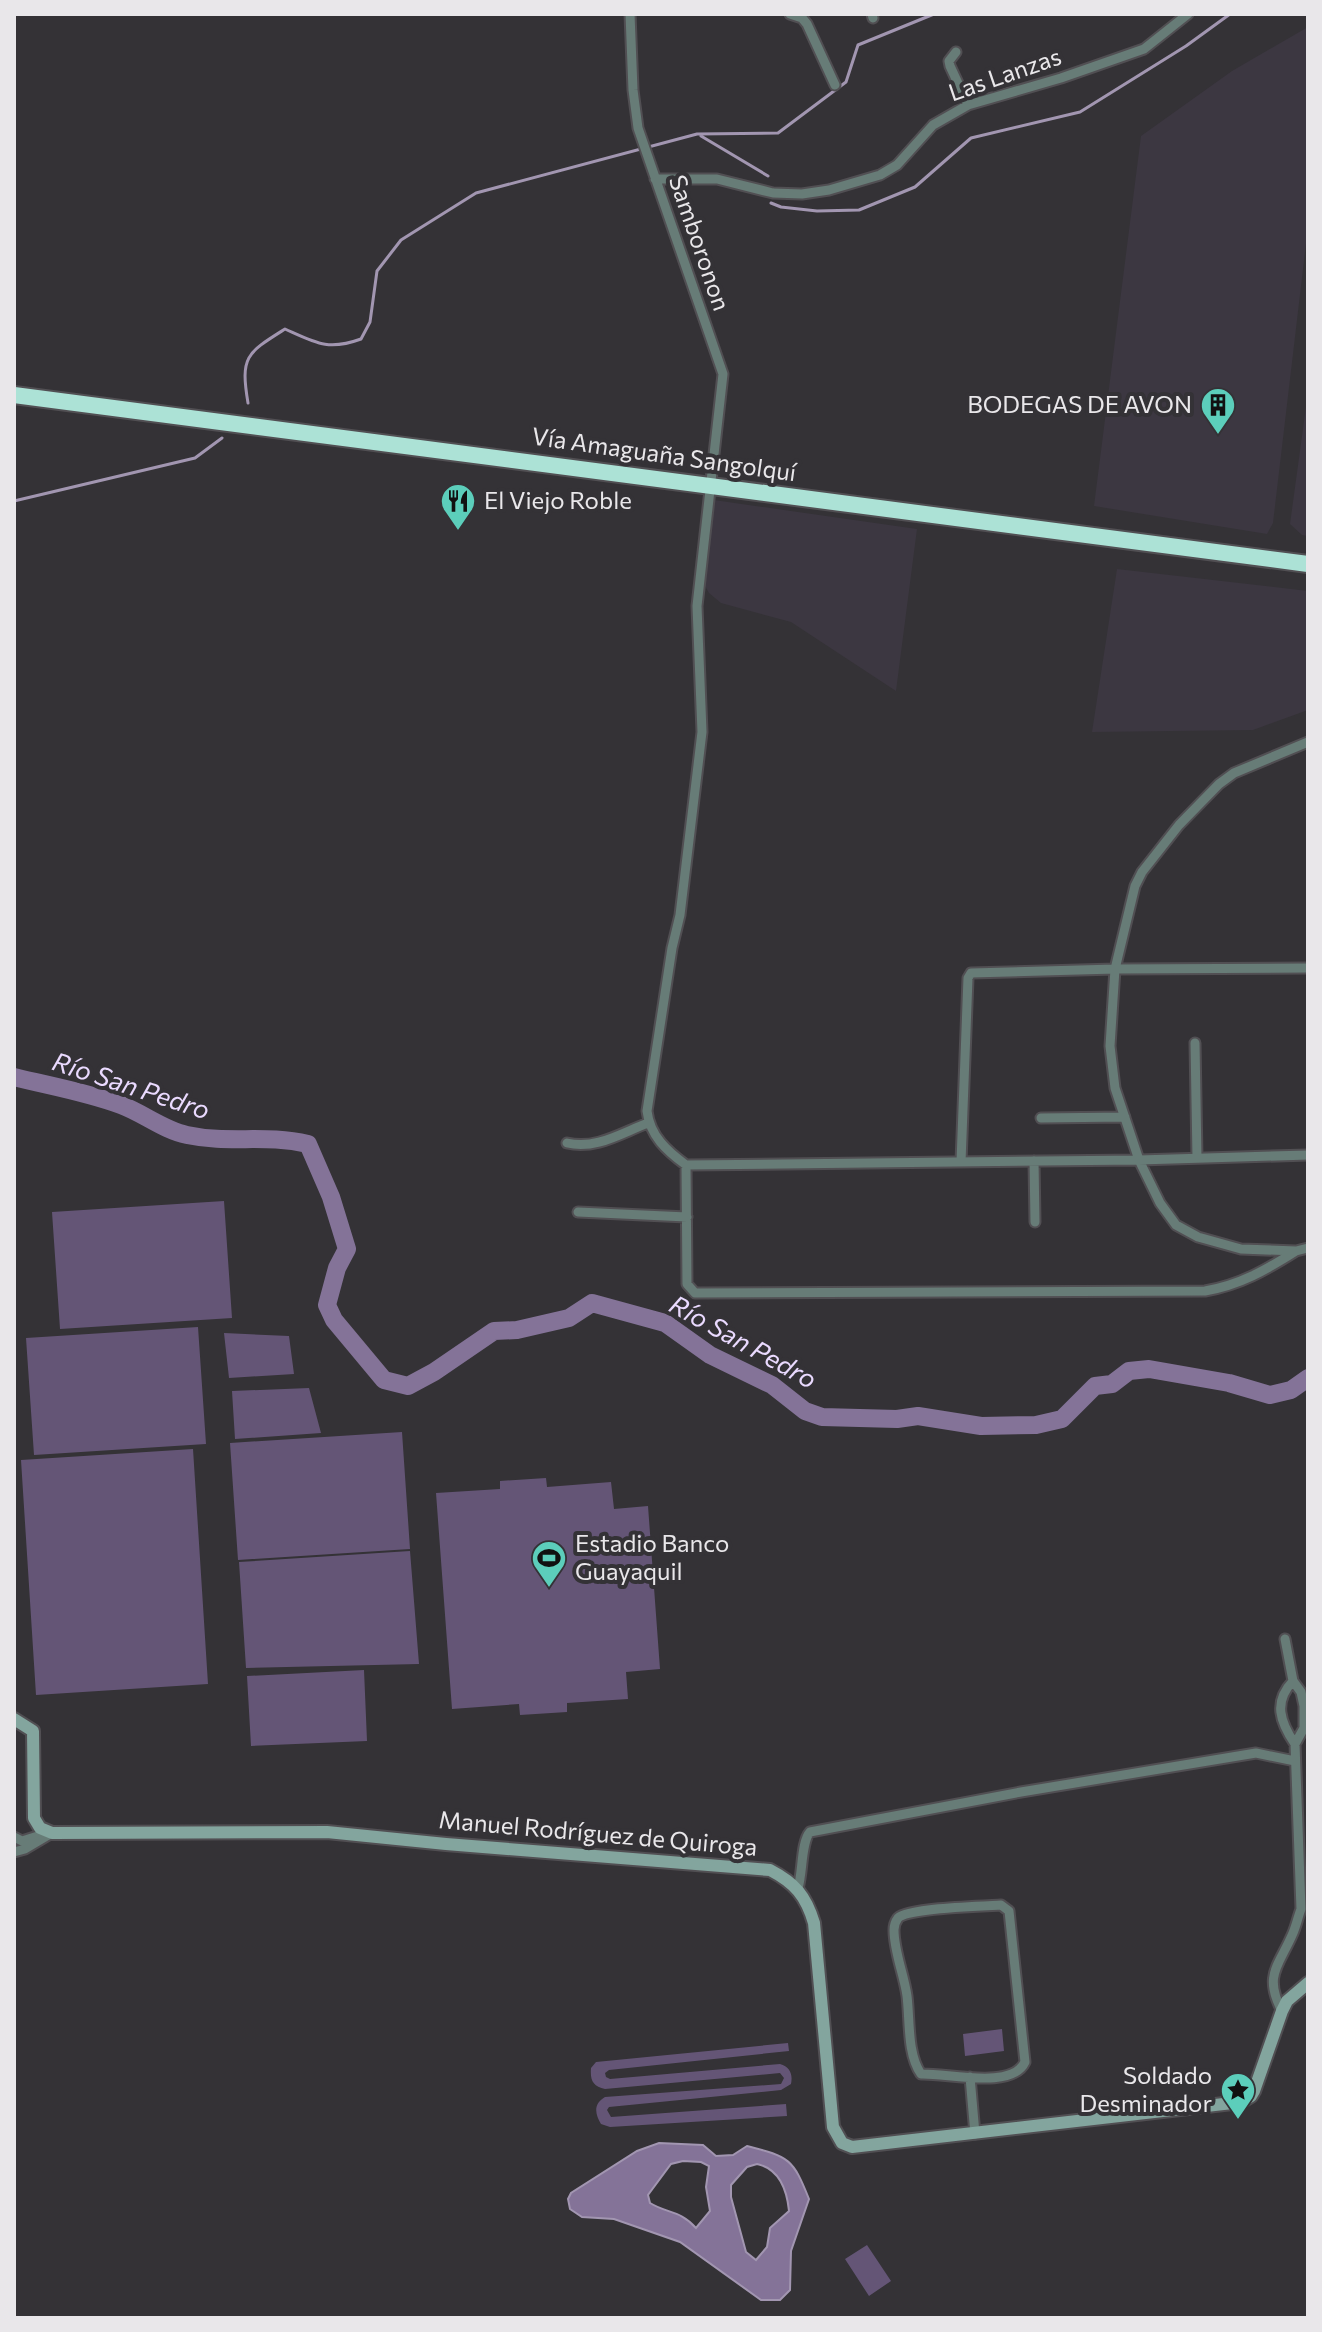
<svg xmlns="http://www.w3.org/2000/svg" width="1322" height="2332" viewBox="0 0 1322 2332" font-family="Commissioner,sans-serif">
<rect width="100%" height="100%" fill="#343236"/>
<!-- built -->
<path fill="#3c3741" d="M1308,27V227L1273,523L1267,534L1094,506L1141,136L1232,71Z
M1308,392V536L1302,535L1290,524Z
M714,500L917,529L896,691L791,622L721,603L709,593L704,584Z
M1117,569L1308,591V710L1253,730L1092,732Z"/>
<!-- green -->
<path fill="#645576" d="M224,1201L232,1318L60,1329L52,1212Z
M198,1327L206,1444L34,1455L26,1338Z
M224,1333L289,1336L294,1374L229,1378Z
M309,1388L321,1433L235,1439L232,1391Z
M402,1432L410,1549L238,1560L230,1443Z
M193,1449L208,1684L36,1695L21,1460Z
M546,1478L547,1487L611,1482L614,1509L648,1506L660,1669L626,1672L628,1699L567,1703V1712L520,1715L519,1704L452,1709L436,1493L500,1489V1481Z
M410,1551L419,1664L246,1668L239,1562Z
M364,1670L367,1741L251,1746L247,1676Z
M1002,2029L1004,2051L965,2056L963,2034Z
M788,2043L789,2051L609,2070L605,2073L606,2077L610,2079L780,2064C790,2067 793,2074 791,2084L781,2090L609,2107L607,2110L611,2117L786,2104L787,2116L610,2127L601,2124C595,2114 593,2104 605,2097L781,2084L784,2078L780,2073L605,2089C593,2086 590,2081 591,2068L596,2062Z
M867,2245L891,2281L869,2296L845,2259Z"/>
<!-- water -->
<path fill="#847398" stroke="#a296b1" stroke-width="2" fill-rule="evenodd" d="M659,2143L703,2145L716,2156L733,2155L747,2146C790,2157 793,2159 809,2199L791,2251L790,2290L780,2300H761L680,2242L614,2219L582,2217L570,2209L568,2199L571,2193L637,2151ZM683,2161L701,2162L709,2166L706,2187L710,2211L696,2228C680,2210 668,2214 650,2203L648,2195L671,2164ZM757,2164C780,2169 787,2191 789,2211L770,2228L767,2247L756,2260L746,2252L731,2197V2185L747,2167Z"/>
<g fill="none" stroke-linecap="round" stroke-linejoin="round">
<!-- stream -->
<path stroke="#a296b1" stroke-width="3" d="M701,136L768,176
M771,203L781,207L817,211L859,210L915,187L971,138L1080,112L1186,46L1230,14
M248,403C240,356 247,353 285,329C316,343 328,351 361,339L370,322L377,271L401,240L476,193L697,134L778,133L846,82L858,45L934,14
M14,501L195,458L222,438"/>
<!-- river -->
<path stroke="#847398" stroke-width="18" d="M14,1077C50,1086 86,1092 121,1105C143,1113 163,1130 187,1135C229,1144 265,1134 308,1144L331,1197L347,1249L337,1268L327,1305L334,1320L384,1380L408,1386L434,1372L494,1331L517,1330L569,1318L592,1303L665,1323L710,1355L772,1385L805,1411L822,1417L897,1419L918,1416L981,1426L1036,1425L1062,1419L1095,1386L1112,1384L1129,1371L1149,1369L1229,1383L1270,1395L1291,1390L1308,1378"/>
<!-- street casing -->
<g stroke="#514f53" stroke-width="13">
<path id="street" d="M630,14L633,90L638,128L723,374L697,606L702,732L680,915L672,948L647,1111C650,1136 667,1151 686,1165L1139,1160L1308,1155
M790,14L802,18L807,24L835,85
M872,14L873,18
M956,52L949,61L950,66L968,105
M655,179H717L773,193L802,194L829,190L880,175L897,165L933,125L968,105L1061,78L1144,49L1188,14
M1308,742L1234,773L1219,784L1179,825L1142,872L1135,886L1115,969L1110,1046L1115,1088L1139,1160L1160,1203L1176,1225L1198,1237L1241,1249L1296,1251L1308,1248
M1195,1043L1197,1158
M1041,1118L1125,1117
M567,1143C596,1150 621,1133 648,1123
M1034,1161L1035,1222
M961,1162L968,978L971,973L1115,969L1308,968
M686,1165L687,1284L695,1293L1205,1291C1240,1285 1266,1270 1296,1251
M578,1212L687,1217
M1293,1681C1273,1702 1280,1722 1295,1744
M14,1837L22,1841L41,1835
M14,1852L25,1849L52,1833
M798,1888C803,1872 801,1842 810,1832L1021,1792L1256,1753L1295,1761
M1001,1905L1009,1911L1025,2062C1012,2090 948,2073 921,2074C907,2054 910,2020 907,1996C904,1974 894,1952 894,1930C894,1925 895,1922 898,1918C908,1908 982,1906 1001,1905Z
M1282,2011C1263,1975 1279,1966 1293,1933C1296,1926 1298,1917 1301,1909L1295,1744L1304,1728V1706L1301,1692L1293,1681L1285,1639
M970,2077L975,2134"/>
</g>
<!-- secondary casing -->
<g stroke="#514f53" stroke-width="16">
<path id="secondary" d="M14,1719L33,1731L34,1818L40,1828L52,1833L327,1832L446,1844L770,1870C795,1883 806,1896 814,1923L833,2127L842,2143L852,2147L1241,2102L1251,2096L1254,2091L1282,2011L1287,2001L1308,1983"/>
</g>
<!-- highway casing -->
<g stroke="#514f53" stroke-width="20">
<path id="highway" d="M14,395L1308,564"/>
</g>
<!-- street -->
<use href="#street" stroke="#677c77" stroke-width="9"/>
<!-- secondary -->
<use href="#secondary" stroke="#83a59e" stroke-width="12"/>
<!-- highway -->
<use href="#highway" stroke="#ace2d6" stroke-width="16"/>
</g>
<!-- icons -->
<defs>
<g id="building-pin" transform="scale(1.8)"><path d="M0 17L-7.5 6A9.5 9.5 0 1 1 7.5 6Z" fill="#5ccebb" stroke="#343236"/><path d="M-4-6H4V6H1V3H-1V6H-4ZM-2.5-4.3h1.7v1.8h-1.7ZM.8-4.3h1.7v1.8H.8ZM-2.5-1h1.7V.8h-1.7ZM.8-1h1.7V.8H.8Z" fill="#111"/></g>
<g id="restaurant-pin" transform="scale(1.8)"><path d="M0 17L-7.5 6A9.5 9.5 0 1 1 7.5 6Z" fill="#5ccebb" stroke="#343236"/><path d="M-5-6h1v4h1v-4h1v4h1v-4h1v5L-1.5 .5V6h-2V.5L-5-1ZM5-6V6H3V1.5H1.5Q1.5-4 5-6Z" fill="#111"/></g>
<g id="stadium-pin" transform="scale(1.8)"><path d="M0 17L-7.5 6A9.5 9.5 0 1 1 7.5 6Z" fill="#5ccebb" stroke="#343236"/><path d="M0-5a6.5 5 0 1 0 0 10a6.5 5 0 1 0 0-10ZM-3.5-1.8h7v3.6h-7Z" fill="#111"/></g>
<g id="sight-pin" transform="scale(1.8)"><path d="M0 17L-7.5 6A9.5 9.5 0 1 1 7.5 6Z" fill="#5ccebb" stroke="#343236"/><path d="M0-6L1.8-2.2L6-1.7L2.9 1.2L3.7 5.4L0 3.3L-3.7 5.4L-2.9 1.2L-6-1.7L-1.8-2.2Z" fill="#111"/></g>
</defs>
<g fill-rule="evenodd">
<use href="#building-pin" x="1218" y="405"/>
<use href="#restaurant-pin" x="458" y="501"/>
<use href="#stadium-pin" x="549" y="1558"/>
<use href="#sight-pin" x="1238" y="2090"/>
</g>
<g text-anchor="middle" stroke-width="8" stroke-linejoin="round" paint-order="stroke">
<!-- street labels -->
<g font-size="24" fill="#e9e7ea" stroke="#343236">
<text transform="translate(1005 75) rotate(-19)" y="8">Las Lanzas</text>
<text transform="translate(699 243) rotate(71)" y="8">Samboronon</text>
<text transform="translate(664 455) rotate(8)" y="8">Vía Amaguaña Sangolquí</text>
<text transform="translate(598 1834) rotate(5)" y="8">Manuel Rodríguez de Quiroga</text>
</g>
<!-- poi labels -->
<g font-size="24" fill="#e9e7ea" stroke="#343236" text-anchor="end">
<text x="1192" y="413">BODEGAS DE AVON</text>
<text x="484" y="509" text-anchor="start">El Viejo Roble</text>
<text x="575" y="1552" text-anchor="start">Estadio Banco<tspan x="575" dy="28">Guayaquil</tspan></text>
<text x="1212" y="2084">Soldado<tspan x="1212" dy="28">Desminador</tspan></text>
</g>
<!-- water labels -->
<g font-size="26" font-style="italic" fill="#eadaff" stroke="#343236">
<text transform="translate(131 1086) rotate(18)" y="9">Río San Pedro</text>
<text transform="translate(743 1342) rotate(29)" y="9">Río San Pedro</text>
</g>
</g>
<!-- border -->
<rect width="1322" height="2332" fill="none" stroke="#e9e7ea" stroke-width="32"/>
</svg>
